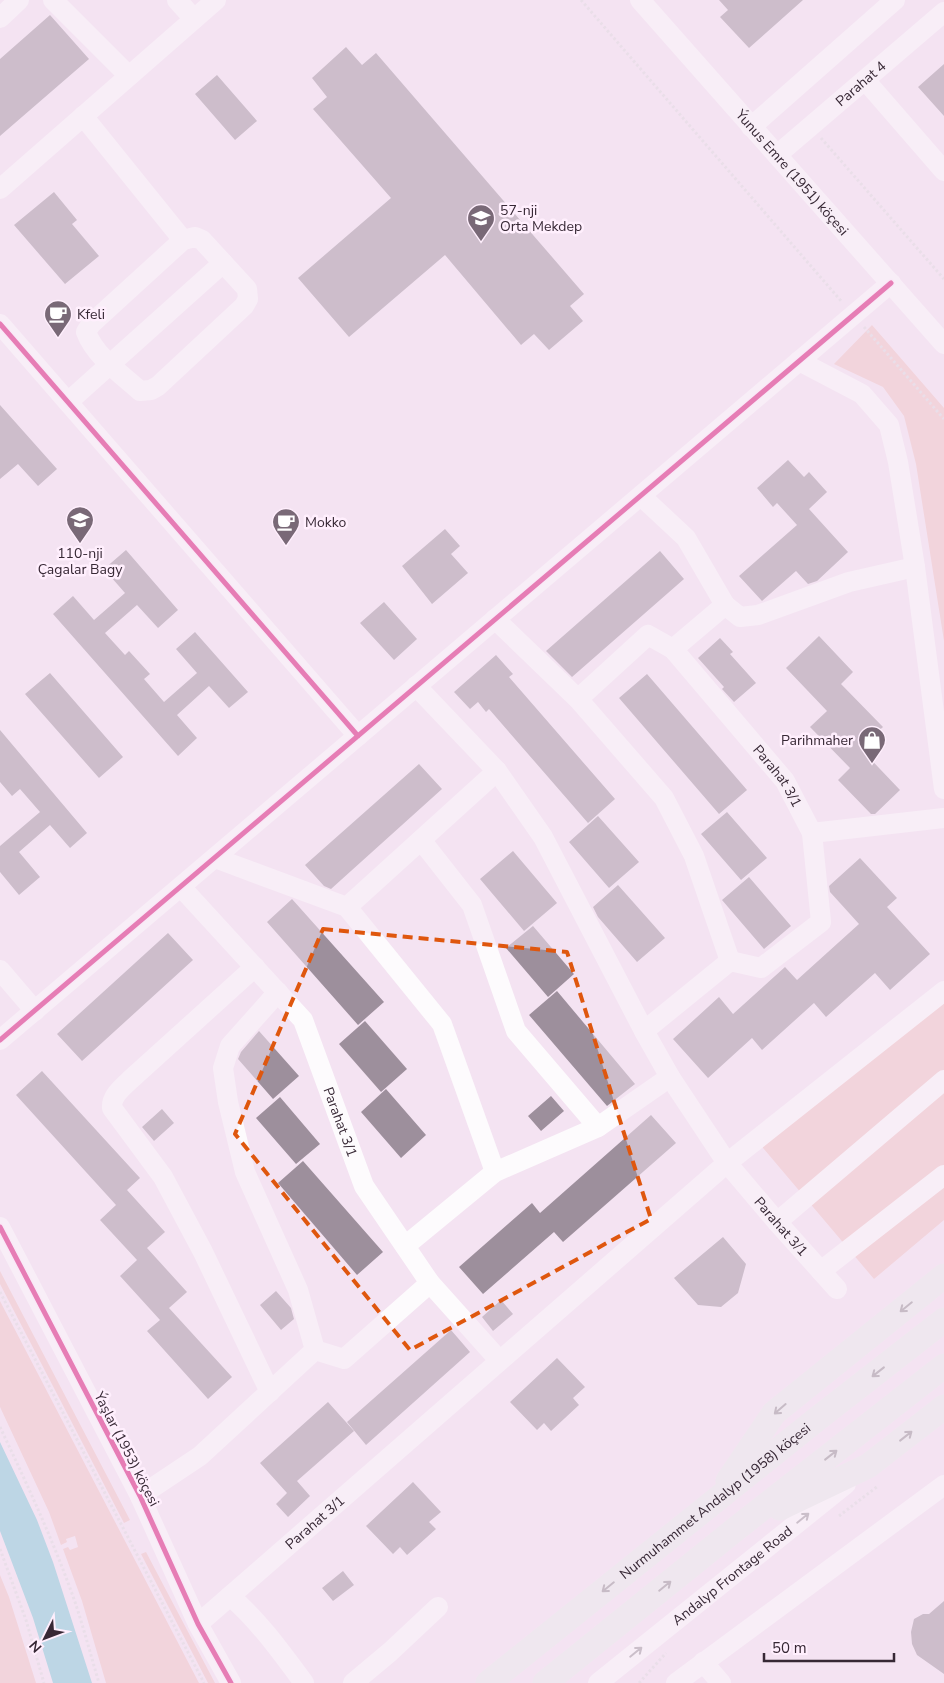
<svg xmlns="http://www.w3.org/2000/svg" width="944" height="1683" viewBox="0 0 944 1683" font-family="'Nunito Sans',sans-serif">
<rect width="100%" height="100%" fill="#f4e3f2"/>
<!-- green -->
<path fill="#f0c1c1" d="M872,325L944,408V641L916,464L904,416L883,387L834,364Z
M944,984V1220L874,1279L758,1142Z
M0,1271L130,1520L124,1523L0,1284Z
M0,1301L199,1683H106L82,1601L63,1549L68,1547L70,1550L78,1547L75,1536L66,1539L67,1542L61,1545L49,1512L0,1407Z
M146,1552L215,1683H208L141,1554Z
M0,1575L9,1597L36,1683H0Z"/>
<!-- water -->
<path fill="#7ac5d6" d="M0,1442L37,1520L53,1562L92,1683H53L33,1618L0,1531Z"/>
<!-- building -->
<path fill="#9d8f9c" d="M719,0H803L749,48L720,17L728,10Z
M50,15L89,59L0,136V59Z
M346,47L362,65L376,53L584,294L570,306L583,321L549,350L534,334L521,345L445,255L349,337L298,278L391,198L313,109L327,97L312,78Z
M944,64V116L918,87Z
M217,75L257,121L235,140L195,94Z
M54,192L77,220L72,224L99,256L65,284L14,225Z
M0,405L57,469L38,486L18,464L0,479Z
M788,460L804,477L809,472L827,492L809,509L848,552L817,581L808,584L796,571L762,601L739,576L797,525L777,503L773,507L757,488Z
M445,529L460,546L451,554L468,573L432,604L402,566Z
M126,550L178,610L158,628L137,605L105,633L125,655L129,651L150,674L144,679L164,702L197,673L176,649L195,632L248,692L229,708L209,686L177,715L197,738L178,756L53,614L73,596L94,620L125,593L104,569Z
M660,551L684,579L572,677L546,651Z
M384,602L417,639L394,660L360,623Z
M819,636L853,672L841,684L883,727L860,748L900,790L875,814H871L838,780L850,768L810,727L827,711L786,668Z
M720,638L733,652L730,654L756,683L734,702L722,689L724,687L698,658Z
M496,655L513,674L509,677L615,799L588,823L489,709L486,712L478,702L470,709L454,692Z
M50,673L123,757L99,778L25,694Z
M647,674L747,790L719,814L619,698Z
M0,730L87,833L70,848L50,825L19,852L40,877L19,895L0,872V846L40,812L20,789L12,796L0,782Z
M419,764L442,789L331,889L324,886L305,865Z
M727,812L767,858L741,880L701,834Z
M598,816L639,862L609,888L569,842Z
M513,851L557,903L524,931L480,879Z
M860,858L897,898L887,907L930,954L890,990L875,973L826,1017L814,1003L762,1050L752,1038L708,1078L673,1039L719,997L733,1014L785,967L797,980L859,924L830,892L829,886Z
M749,877L791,926L764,949L722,900Z
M618,885L665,938L637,962L598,917L593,907Z
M292,899L384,1002L358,1025L267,922Z
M533,926L574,974L548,997L506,948Z
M168,933L193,960L82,1061L57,1034Z
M557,991L635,1084L607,1106L529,1015Z
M365,1021L407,1069L381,1092L339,1044Z
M259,1031L299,1076L273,1099L238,1059L241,1052Z
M42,1071L140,1178L127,1190L165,1232L147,1248L187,1292L169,1308L232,1377L208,1399L147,1331L160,1320L120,1276L137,1260L100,1220L116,1205L16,1095Z
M386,1089L426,1135L401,1158L361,1112Z
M551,1096L564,1111L541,1131L528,1116Z
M280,1097L320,1144L296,1164L256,1118Z
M162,1109L174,1123L154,1141L142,1127Z
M651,1115L676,1143L563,1242L554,1232L483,1294L459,1267L532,1203L540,1213Z
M303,1161L383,1252L357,1275L278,1183Z
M723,1237L746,1264L738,1293L721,1307L698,1305L674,1278Z
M276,1291L291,1308L294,1319L281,1330L260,1305Z
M501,1300L513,1314L493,1331L482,1317Z
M451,1330L470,1352L366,1445L347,1422Z
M557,1358L585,1387L573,1398L579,1405L551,1431L544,1423L537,1430L510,1402Z
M328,1402L354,1431L297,1481L310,1496L288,1517L276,1504L287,1493L260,1463Z
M413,1482L441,1512L429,1522L436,1529L407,1555L400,1547L393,1554L366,1526Z
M343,1571L354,1585L333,1601L322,1588Z
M944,1601V1674L917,1655L912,1644L911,1632L914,1619L923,1614H929Z"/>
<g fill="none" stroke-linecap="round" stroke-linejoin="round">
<!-- path -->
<path stroke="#ddd8dd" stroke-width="3" stroke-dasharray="2.5 2.5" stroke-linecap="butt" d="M581,0L842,302
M821,138L944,279
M864,327L944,419
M0,1292L204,1683
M0,1427C27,1484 54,1542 75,1602C84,1629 91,1656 99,1683
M839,1516L878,1486
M0,1549L26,1620L44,1683
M639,1683L666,1653"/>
<!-- minor -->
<g stroke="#fdfbfd" stroke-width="20">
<path d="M53,0L129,76"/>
<path d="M177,0L194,19"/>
<path id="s1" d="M640,0L944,344"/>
<path d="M0,18L19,0"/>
<path d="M865,80L944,171"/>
<path d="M83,116L183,240"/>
<path d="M751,127L895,0"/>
<path id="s2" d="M777,155L944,12"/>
<path d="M0,189L216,0"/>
<path d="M195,237L202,240L247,289L248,299L244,306L158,386L151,390L140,391C121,374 95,356 86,332L91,324L183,240Z"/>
<path d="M0,324L358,736"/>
<path d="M799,361L862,394L889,425L898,462L915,567L944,789"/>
<path d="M68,402L223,263"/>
<path id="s3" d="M641,496L686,538L725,605L673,649L785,781L812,833L821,922L761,968L730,961L644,1031"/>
<path d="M725,605L740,617L758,615L849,582L915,567"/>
<path d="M495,619L578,699L664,798L694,856L730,961"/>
<path id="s4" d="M416,686L497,771L543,837L644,1031L670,1077L727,1163L777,1222L837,1289"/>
<path d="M578,699L648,635L673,649"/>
<path d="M812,833L944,818"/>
<path d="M421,840L472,905L516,1031L598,1127"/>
<path d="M215,858L347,907L497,771"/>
<path id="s5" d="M181,887L303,1020L364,1186L430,1283L499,1360"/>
<path d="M347,907L442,1024L495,1172"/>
<path d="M255,967L130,1080C122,1088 111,1096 112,1108L163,1177L203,1252L270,1392"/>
<path d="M0,970L35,1011"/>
<path d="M278,992L230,1046L223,1068L228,1102L245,1172L298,1290L315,1350"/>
<path d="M0,1040L891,283"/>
<path d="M777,1222L944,1080"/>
<path d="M0,1227L140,1496L198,1624L231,1683"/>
<path d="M405,1246L495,1172L598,1127L670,1077"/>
<path d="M821,1271L944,1175"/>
<path d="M140,1496L200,1456L315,1350L344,1359L430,1283"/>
<path d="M230,1596C259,1621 281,1652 304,1683"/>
<path id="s6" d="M198,1624L727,1163L944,991"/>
<path d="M703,1662L721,1683"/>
<path d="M353,1683L390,1652L438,1607"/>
<path id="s7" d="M598,1683L846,1484"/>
<path d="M676,1683L944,1485"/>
</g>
<!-- major -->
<g stroke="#e8ecea" stroke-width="25">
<path d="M728,1481L774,1413L944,1276"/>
<path d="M780,1508L868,1466L944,1407"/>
<path id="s8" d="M488,1683L817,1419L944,1320"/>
<path d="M545,1683L737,1528L944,1366"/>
</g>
<!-- cycleway casing -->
<g stroke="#ffeffd" stroke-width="8">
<path id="cycleway" d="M0,324L358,736
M0,1040L891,283
M0,1227L140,1496L198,1624L231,1683"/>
</g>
<!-- cycleway -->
<use href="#cycleway" stroke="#d6006c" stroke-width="5"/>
</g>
<!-- one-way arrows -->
<defs><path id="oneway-shaft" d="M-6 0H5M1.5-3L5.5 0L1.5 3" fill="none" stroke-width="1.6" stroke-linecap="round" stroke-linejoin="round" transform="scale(1.25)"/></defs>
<g stroke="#908a90">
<use href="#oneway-shaft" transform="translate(906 1307) rotate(141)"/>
<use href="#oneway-shaft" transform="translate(878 1372) rotate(142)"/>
<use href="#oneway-shaft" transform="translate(780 1409) rotate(139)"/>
<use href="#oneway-shaft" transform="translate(906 1436) rotate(-38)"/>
<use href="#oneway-shaft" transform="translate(831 1455) rotate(-38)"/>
<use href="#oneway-shaft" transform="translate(665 1586) rotate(-39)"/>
<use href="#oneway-shaft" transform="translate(608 1587) rotate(141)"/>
</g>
<g stroke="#9a9299">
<use href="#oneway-shaft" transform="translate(803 1518) rotate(-39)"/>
<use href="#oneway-shaft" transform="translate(636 1652) rotate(-39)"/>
</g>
<!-- marked area -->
<path d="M0 0H944V1683H0ZM323,929L567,952L651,1219L410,1350L235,1134Z" fill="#f4e3f2" fill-opacity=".55" fill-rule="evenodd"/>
<path fill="none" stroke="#df570e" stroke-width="4" stroke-dasharray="10 6" stroke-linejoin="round" d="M323,929L567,952L651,1219L410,1350L235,1134Z"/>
<!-- icons -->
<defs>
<g id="school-pin" transform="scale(1.4375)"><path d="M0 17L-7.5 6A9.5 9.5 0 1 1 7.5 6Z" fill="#796977" stroke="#ffeffd"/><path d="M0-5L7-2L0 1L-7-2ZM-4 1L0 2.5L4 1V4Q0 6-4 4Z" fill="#fff"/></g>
<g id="cafe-pin" transform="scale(1.4375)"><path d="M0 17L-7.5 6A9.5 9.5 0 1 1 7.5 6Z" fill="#796977" stroke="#ffeffd"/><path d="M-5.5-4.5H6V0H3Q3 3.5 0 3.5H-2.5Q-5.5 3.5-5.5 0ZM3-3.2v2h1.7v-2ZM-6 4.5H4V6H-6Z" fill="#fff"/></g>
<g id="shop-pin" transform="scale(1.4375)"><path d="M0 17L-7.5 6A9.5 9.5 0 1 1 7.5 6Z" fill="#796977" stroke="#ffeffd"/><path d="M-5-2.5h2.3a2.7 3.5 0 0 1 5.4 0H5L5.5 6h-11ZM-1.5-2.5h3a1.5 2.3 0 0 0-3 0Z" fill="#fff"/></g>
</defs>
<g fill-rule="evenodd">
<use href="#school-pin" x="481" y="218"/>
<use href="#cafe-pin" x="58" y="314"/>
<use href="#school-pin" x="80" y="520"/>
<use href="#cafe-pin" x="286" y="522"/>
<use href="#shop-pin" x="872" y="740"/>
</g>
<g text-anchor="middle" stroke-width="5" stroke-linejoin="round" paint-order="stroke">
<!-- street labels -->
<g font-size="14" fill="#372835" stroke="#ffeffd">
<text dy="5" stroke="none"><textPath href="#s2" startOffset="110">Parahat 4</textPath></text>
<text dy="5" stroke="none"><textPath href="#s1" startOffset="230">Ýunus Emre (1951) köçesi</textPath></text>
<text dy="5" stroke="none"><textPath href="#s3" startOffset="372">Parahat 3/1</textPath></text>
<text dy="5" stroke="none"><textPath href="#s5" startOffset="289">Parahat 3/1</textPath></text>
<text dy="5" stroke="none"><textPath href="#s4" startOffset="656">Parahat 3/1</textPath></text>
<text transform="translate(127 1449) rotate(63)" y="5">Ýaşlar (1953) köçesi</text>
<text dy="5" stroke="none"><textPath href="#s8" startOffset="291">Nurmuhammet Andalyp (1958) köçesi</textPath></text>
<text dy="5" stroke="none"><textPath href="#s6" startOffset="155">Parahat 3/1</textPath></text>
<text dy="5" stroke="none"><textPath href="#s7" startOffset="172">Andalyp Frontage Road</textPath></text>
</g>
<!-- poi labels -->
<g font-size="14" fill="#372835" stroke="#ffeffd" text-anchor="start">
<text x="500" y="215">57-nji<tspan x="500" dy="16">Orta Mekdep</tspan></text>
<text x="77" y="319">Kfeli</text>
<text x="305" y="527">Mokko</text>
<text x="80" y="558" text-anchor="middle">110-nji<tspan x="80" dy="16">Çagalar Bagy</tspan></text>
<text x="853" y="745" text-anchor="end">Parihmaher</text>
</g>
</g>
<!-- north arrow -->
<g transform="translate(45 1638) rotate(228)" stroke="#ffeffd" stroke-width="4" paint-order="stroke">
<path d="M0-4L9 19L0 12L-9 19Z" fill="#372835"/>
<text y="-8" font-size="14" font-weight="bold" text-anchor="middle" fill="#372835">N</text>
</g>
<!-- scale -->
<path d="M764 1653v8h130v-8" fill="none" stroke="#372835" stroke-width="2.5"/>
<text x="772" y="1653" font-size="15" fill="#372835" stroke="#ffeffd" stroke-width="4" paint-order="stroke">50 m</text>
</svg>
